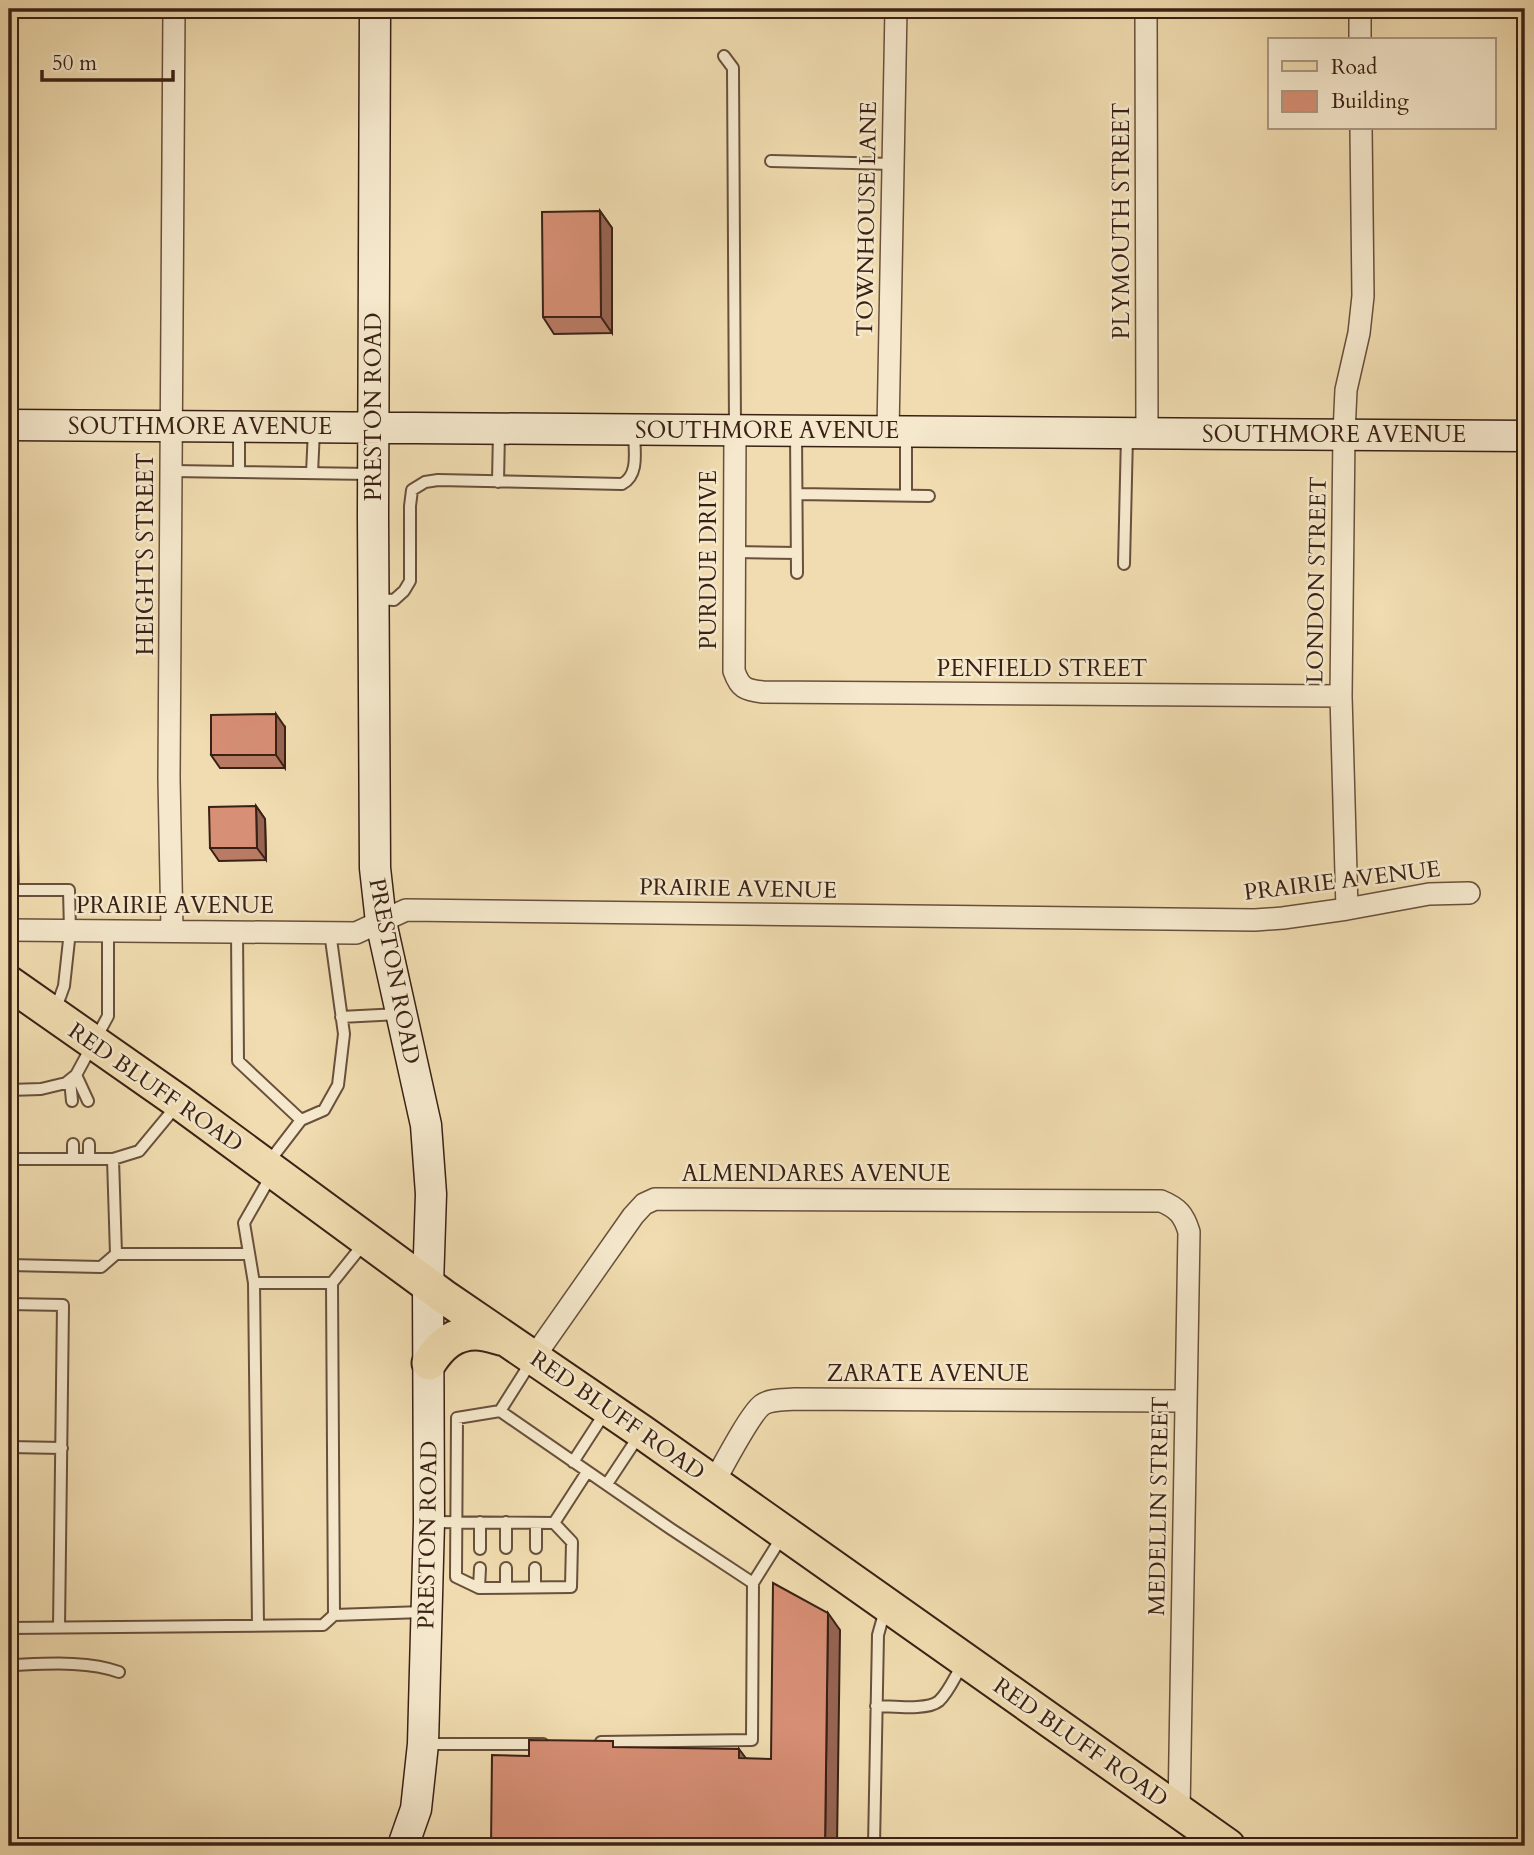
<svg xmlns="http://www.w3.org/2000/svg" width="1534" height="1855" viewBox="0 0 1534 1855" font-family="Cardo,serif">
<rect width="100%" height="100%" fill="#f0dcb0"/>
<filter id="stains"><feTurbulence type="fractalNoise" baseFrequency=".00286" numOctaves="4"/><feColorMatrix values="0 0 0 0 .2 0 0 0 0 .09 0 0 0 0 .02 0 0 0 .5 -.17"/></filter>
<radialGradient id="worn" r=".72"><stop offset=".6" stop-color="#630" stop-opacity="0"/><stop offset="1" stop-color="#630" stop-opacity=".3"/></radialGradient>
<!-- green -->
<path fill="#b5c28f" stroke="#787252" stroke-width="2" d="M1520,1302H1525V1523Z"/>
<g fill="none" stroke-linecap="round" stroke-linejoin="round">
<!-- lane casing -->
<g stroke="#68503c" stroke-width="14">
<path id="lane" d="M724,56L733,68L735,427
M771,161L893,164
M796,432L797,573
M906,432V496
M172,471L370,474
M239,472V429
M312,473L314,430
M498,482L499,431
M797,494L929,496
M735,552L797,553
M1124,564L1127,436
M377,599L394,600L404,591L410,581V506L412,490L425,482L438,480L622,484C640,475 634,449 634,432
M9,838H12L13,890H69L70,931L64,986L55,1011
M237,931L238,1061L301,1120
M341,1017L399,1014
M76,1075L88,1101
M70,1080L72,1101
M9,1090L41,1089L66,1083L76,1075L108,1016V931
M73,1144V1159
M9,1159H113L116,1254H249
M89,1159V1144
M113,1159L139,1151L178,1104
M268,1163L301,1120L324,1110L338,1085L344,1034L330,932
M9,1265L101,1267L116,1254
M254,1283H332L334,1615
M332,1283L365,1242
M9,1304L63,1305L59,1628
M531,1362L500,1411L457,1418L456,1577L479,1588L571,1587L572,1542L554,1523
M500,1411L671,1529L753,1583L752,1740L601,1742
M9,1447L62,1448
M573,1462L606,1411
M607,1484L640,1434
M432,1522L554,1523L587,1472
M506,1522V1548
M536,1548V1523
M480,1549V1522
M753,1583L783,1535
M535,1587V1568
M479,1588L480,1568
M506,1588V1568
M258,1625L254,1283L244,1223L272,1174
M9,1628L323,1625L334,1615L423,1612
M9,1665C43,1664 87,1660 119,1672
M876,1706C892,1706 927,1711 939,1701C949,1692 956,1674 964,1662
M426,1744H543
M874,1846L878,1635L885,1610"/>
</g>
<!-- street casing -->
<g stroke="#68503c" stroke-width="24">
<path id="street" d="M1146,9L1147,433
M1360,9V40
M735,430L734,671C740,688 745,690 763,692L1341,696
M888,431L896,9
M1347,909L1341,696L1344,433L1346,390L1359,333L1363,296L1361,128
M9,930L356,933L406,910L1255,920L1283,918L1347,909L1429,894L1469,893
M172,931L169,778L174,9
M534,1357L633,1216L644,1204L655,1199L1161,1201C1178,1208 1184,1215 1189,1232L1179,1811
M714,1482C723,1466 750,1414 762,1405C770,1399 785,1400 795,1399L1185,1401"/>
</g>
<!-- secondary casing -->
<g stroke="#3a2115" stroke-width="33">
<path id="secondary" d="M375,9L373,515L375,868L381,922L426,1125L431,1194L428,1285L429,1522L423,1744L416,1809L403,1846
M9,425L1525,436"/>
</g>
<!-- primary casing -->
<g stroke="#3a2115" stroke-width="37">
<path id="primary" d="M9,983L179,1102L443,1296L642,1432L1228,1846
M429,1363C440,1346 453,1333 476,1333C485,1333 496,1337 505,1339"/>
</g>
<!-- lane -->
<use href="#lane" stroke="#f5e8cc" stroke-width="10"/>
<!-- street -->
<use href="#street" stroke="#f5e8cc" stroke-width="21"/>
<!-- secondary -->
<use href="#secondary" stroke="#f5e8cc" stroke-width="30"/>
<!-- primary -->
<use href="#primary" stroke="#f0dcb0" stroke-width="33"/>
</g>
<!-- wall -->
<path fill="#b97b65" stroke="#3a2115" stroke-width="2" d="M600,211L612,228V333L554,334L543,317Z
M285,727V768H220L211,755Z
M256,806L265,819L266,860L219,861L210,848Z"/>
<!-- shaded-wall -->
<path fill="#966452" stroke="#3a2115" stroke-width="2" d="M600,211L612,228V333L601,317Z
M276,714L285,727V768L276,755Z
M256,806L265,819L266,860L257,848Z
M828,1613L840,1630L837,1846H825Z
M739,1749L751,1765L739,1758Z"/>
<!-- building -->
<path fill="#d78f75" stroke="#3a2115" stroke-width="2" d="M600,211L601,317H543L542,212Z
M276,714V755H211V715Z
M256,806L257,848H210L209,807Z
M773,1583L828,1613L825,1846H491L492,1755L529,1756V1740L613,1741V1747L739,1749V1758L771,1759Z"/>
<g text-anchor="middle" stroke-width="5" stroke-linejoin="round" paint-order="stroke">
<!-- street labels -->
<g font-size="23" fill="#3a2115" stroke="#f5e8cc">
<text transform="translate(866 219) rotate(-89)" y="8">TOWNHOUSE LANE</text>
<text transform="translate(1121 221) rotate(-90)" y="8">PLYMOUTH STREET</text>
<text transform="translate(373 407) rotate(-90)" y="8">PRESTON ROAD</text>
<text x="200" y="434">SOUTHMORE AVENUE</text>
<text x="767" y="438">SOUTHMORE AVENUE</text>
<text x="1334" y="442">SOUTHMORE AVENUE</text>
<text transform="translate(145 554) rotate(-90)" y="8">HEIGHTS STREET</text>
<text transform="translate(708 560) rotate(-90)" y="8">PURDUE DRIVE</text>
<text transform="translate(1316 580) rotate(-89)" y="8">LONDON STREET</text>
<text x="1042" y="676">PENFIELD STREET</text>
<text transform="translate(1342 880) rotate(-7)" y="8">PRAIRIE AVENUE</text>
<text transform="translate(738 888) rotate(1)" y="8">PRAIRIE AVENUE</text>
<text x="175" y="913">PRAIRIE AVENUE</text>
<text transform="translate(395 971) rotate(79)" y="8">PRESTON ROAD</text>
<text transform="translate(156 1087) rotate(35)" y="8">RED BLUFF ROAD</text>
<text x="816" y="1181">ALMENDARES AVENUE</text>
<text x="928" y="1381">ZARATE AVENUE</text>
<text transform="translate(618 1415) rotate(35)" y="8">RED BLUFF ROAD</text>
<text transform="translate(1158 1506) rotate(-89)" y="8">MEDELLIN STREET</text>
<text transform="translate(427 1535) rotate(-89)" y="8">PRESTON ROAD</text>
<text transform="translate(1081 1742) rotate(35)" y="8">RED BLUFF ROAD</text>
</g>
</g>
<!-- margin -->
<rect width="1534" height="1855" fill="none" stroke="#f0dcb0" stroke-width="35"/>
<rect x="10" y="10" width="1513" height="1834" fill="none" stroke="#3a2115" stroke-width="3.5"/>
<rect x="18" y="18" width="1499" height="1820" fill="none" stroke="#3a2115" stroke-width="2"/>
<!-- legend -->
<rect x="1268" y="38" width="228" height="91" fill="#f5e8cc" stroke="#aa9883" stroke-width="2"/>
<rect x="1282" y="61" width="35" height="10" fill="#f0dcb0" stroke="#aa9883" stroke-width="2"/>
<text x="1331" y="74" font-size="21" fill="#3a2115">Road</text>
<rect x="1282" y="91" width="35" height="21" fill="#d78f75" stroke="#aa9883" stroke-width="2"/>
<text x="1331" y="108" font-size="21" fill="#3a2115">Building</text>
<!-- scale -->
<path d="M42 70v10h131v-10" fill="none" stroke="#3a2115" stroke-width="3.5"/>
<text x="52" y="70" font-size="21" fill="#3a2115" stroke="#f5e8cc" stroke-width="5" paint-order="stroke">50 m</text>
<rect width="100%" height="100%" filter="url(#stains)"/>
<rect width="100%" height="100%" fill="url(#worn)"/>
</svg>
